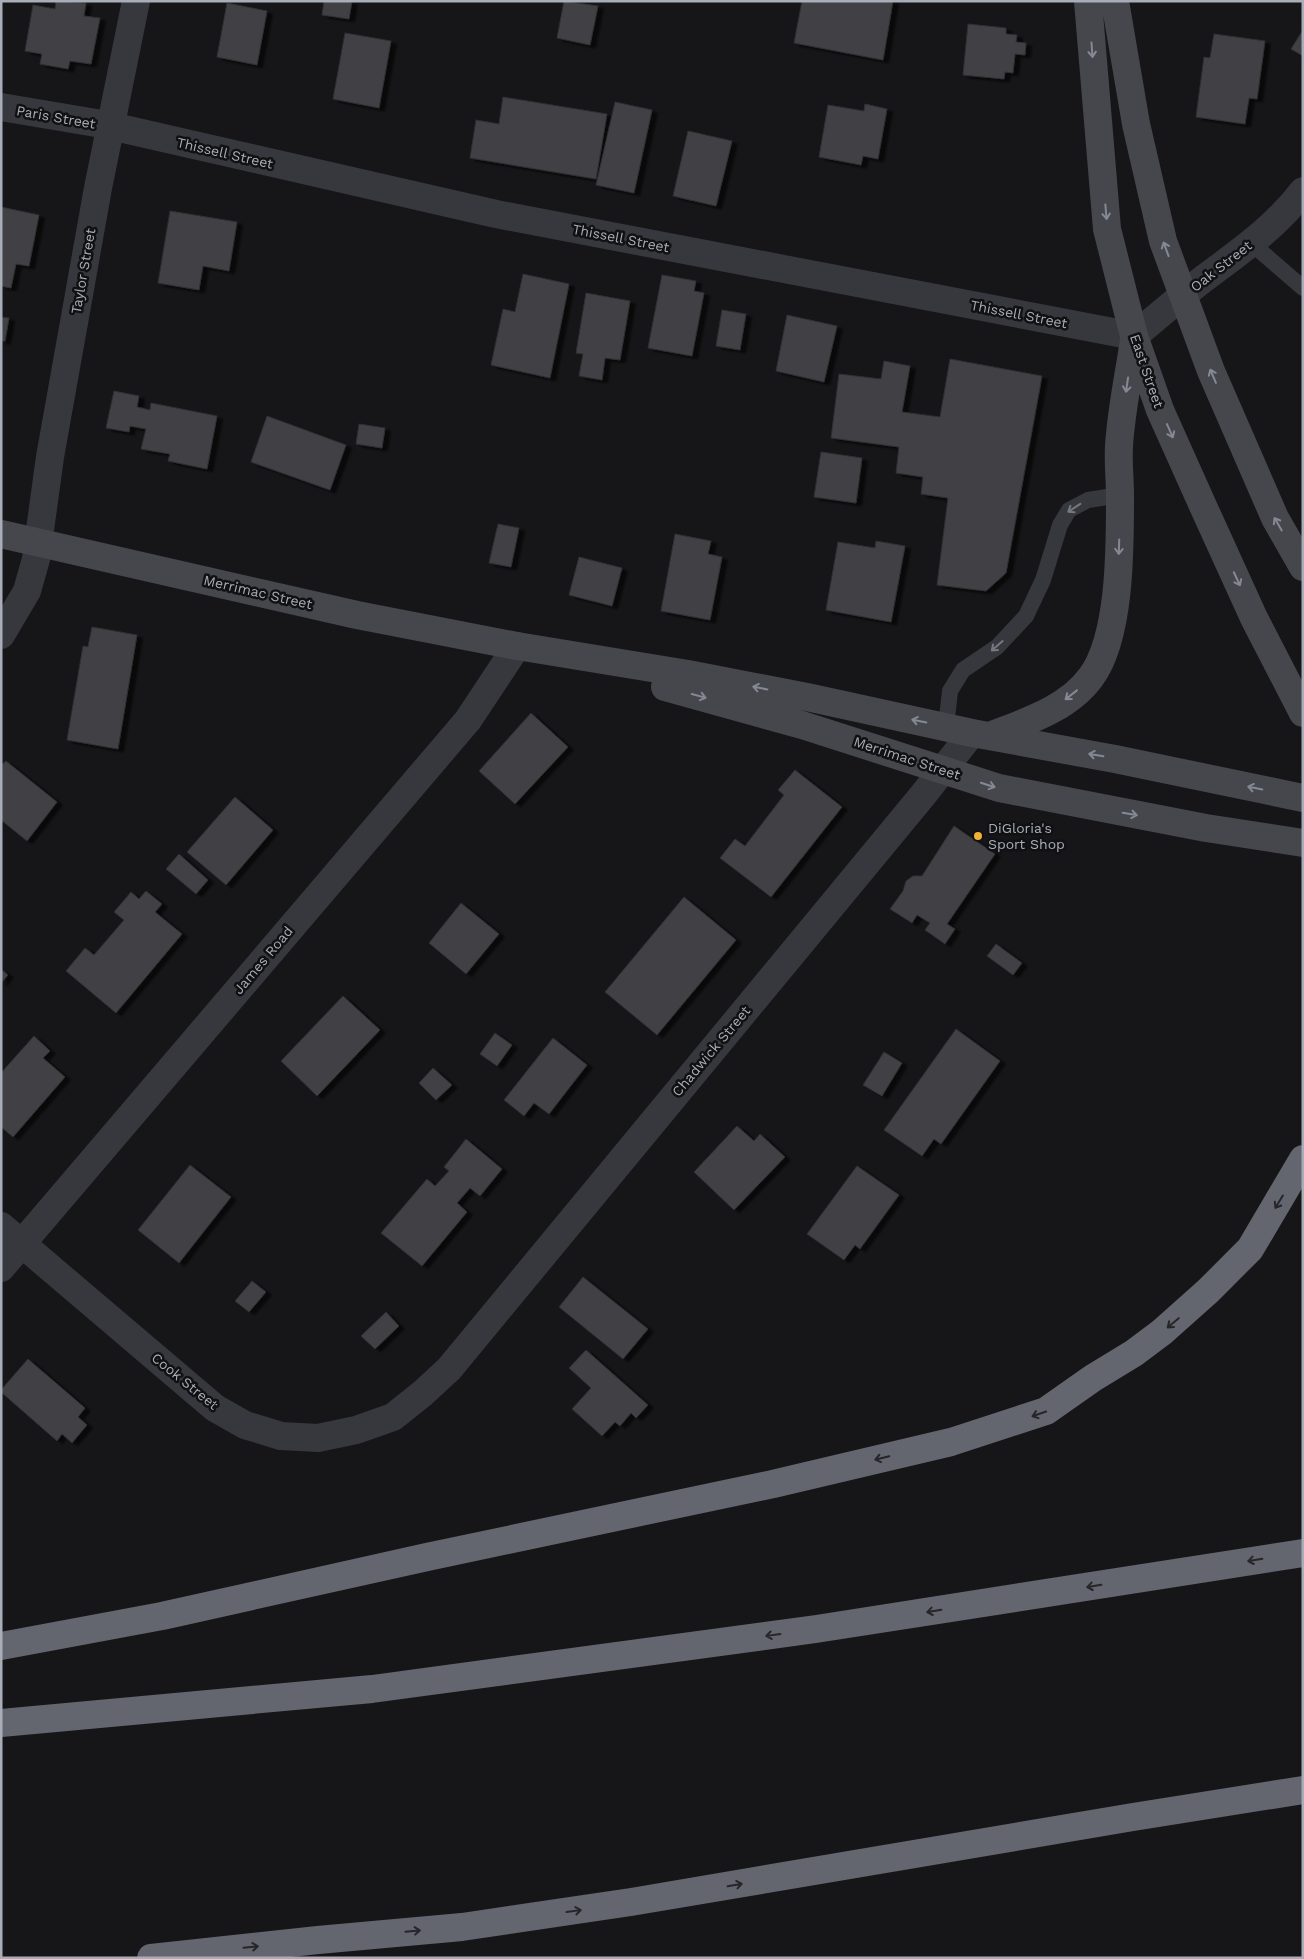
<svg xmlns="http://www.w3.org/2000/svg" width="1304" height="1959" viewBox="0 0 1304 1959" font-family="'Work Sans',sans-serif">
<defs>
<filter id="shadow"><feDropShadow dx="5.5" dy="3" stdDeviation="1" flood-color="#0009"/></filter>
</defs>
<rect width="100%" height="100%" fill="#161618"/>
<!-- building -->
<path fill="#404145" stroke="#303034" filter="url(#shadow)" d="M56,1L86,3L84,16L100,18L91,64L70,61L68,69L40,64L42,54L25,51L33,5L55,9Z
M324,1H352L349,19L322,15Z
M564,1L598,6L590,45L557,38Z
M802,1H893L883,60L794,43Z
M227,3L267,11L257,65L217,57Z
M968,24L1006,28V34L1017,35L1016,42L1026,43L1025,55L1015,54L1013,73L1005,72L1004,79L963,75Z
M1303,30V56L1291,49Z
M345,33L391,41L379,108L333,99Z
M1214,34L1265,41L1257,99L1249,98L1245,124L1196,117L1204,57L1210,58Z
M503,97L607,114L596,179L470,158L476,120L499,124Z
M615,102L652,110L634,193L596,185Z
M865,104L887,109L878,159L863,156L861,165L819,157L828,105L864,111Z
M688,131L732,141L716,206L673,196Z
M1,207L39,215L29,266L16,264L11,288L1,286Z
M170,211L237,222L229,271L203,266L199,290L158,283Z
M523,274L569,284L550,378L491,365L503,309L515,312Z
M662,275L696,281L694,291L704,293L692,356L648,348Z
M586,293L630,301L620,360L605,358L602,380L579,376L583,354L576,353Z
M722,310L746,314L740,350L716,346Z
M787,315L837,326L824,382L776,371Z
M1,317L9,318L5,341H1Z
M950,359L1042,376L1006,573L986,591L937,585L948,498L921,494L923,477L896,473L899,447L831,438L839,374L881,379L884,361L910,366L902,412L940,417Z
M114,391L139,396L137,407L150,410L151,403L217,416L207,469L168,461L170,454L141,449L146,429L130,426L129,432L106,428Z
M267,416L346,445L330,490L251,462Z
M359,424L385,428L382,448L356,444Z
M821,452L862,458L856,503L814,497Z
M498,524L519,528L511,567L489,563Z
M675,534L711,541L708,554L722,557L710,620L661,611Z
M876,541L905,546L891,622L826,610L838,542L875,548Z
M579,557L622,568L612,606L569,595Z
M92,627L137,635L118,749L67,740L83,646L88,647Z
M531,713L568,747L515,804L479,771Z
M6,761L57,802L27,841L1,820V765Z
M795,770L842,807L771,897L720,858L735,839L745,846L784,795L778,790Z
M235,797L273,830L226,885L187,852Z
M954,826L995,854L947,924L955,929L945,944L925,930L930,923L917,915L912,923L890,909L903,891L906,881L913,876H922Z
M179,854L208,880L196,894L166,869Z
M146,891L162,904L155,912L182,934L116,1013L66,971L85,948L94,955L124,920L114,912L131,892L139,899Z
M684,897L736,940L657,1035L605,992Z
M461,903L499,934L466,974L429,943Z
M996,944L1022,963L1013,975L987,956Z
M1,969L8,975L1,983Z
M343,996L380,1030L317,1096L281,1061Z
M956,1029L1000,1061L941,1144L934,1139L922,1156L884,1130Z
M495,1033L512,1045L497,1066L480,1054Z
M34,1036L50,1051L43,1058L65,1077L13,1137L1,1127V1073Z
M553,1038L587,1065L549,1114L534,1103L524,1116L504,1100Z
M884,1052L902,1063L882,1096L863,1085Z
M433,1068L452,1085L436,1100L419,1083Z
M737,1126L754,1141L760,1134L785,1157L734,1210L694,1172Z
M466,1139L502,1169L480,1196L470,1188L457,1203L467,1212L422,1266L381,1233L427,1179L435,1186L449,1171L444,1167Z
M190,1165L231,1197L179,1263L138,1230Z
M857,1166L899,1195L860,1249L855,1245L844,1260L807,1234Z
M583,1277L648,1329L623,1359L559,1307Z
M252,1281L266,1292L249,1312L235,1301Z
M386,1312L399,1326L375,1349L361,1336Z
M586,1350L648,1405L636,1418L631,1413L620,1426L615,1422L602,1436L572,1409L591,1388L569,1368Z
M28,1359L85,1408L78,1417L87,1425L72,1443L62,1434L57,1441L1,1392V1390Z"/>
<g fill="none" stroke-linecap="round" stroke-linejoin="round">
<!-- service -->
<path stroke="#37383d" stroke-width="16" d="M1251,243L1303,288
M946,727L950,691L963,670L997,647L1026,616L1043,580L1060,525L1069,510L1088,500L1120,495"/>
<!-- minor -->
<path stroke="#37383d" stroke-width="28" d="M1,107L102,124L496,214L1134,336C1157,317 1179,298 1202,280C1238,253 1276,227 1303,191
M1,635L27,591L36,559L50,457L98,188L136,1
M1,1226L215,1408L245,1425L281,1436L318,1438L356,1430L393,1417L423,1393L449,1369L923,795L972,733
M1,1268L468,720L517,646"/>
<!-- secondary -->
<path stroke="#45474d" stroke-width="28" d="M1088,1L1107,229L1134,336L1160,410L1203,506L1254,618L1303,713
M1115,1L1136,124L1163,241L1211,371L1275,518L1303,567
M1,534L357,615L517,646L688,674L807,697L972,733L1115,759L1303,798
M665,687L802,725L999,788L1206,828L1303,843
M990,736C1025,722 1068,709 1091,677C1121,637 1120,545 1120,496C1120,479 1118,462 1119,446C1121,411 1129,375 1134,340"/>
<!-- motorway -->
<path stroke="#63666e" stroke-width="28" d="M1,1646L162,1616L427,1557L773,1484L951,1442L1046,1411L1093,1378L1134,1353L1162,1332L1208,1291L1250,1249L1303,1159
M1,1723L372,1689L816,1629L1303,1553
M151,1958L318,1940L462,1927L631,1902L1133,1817L1303,1790"/>
</g>
<!-- one-way arrows -->
<defs><path id="oneway-shaft" d="M-6 0H5M1.5-3L5.5 0L1.5 3" fill="none" stroke-width="1.6" stroke-linecap="round" stroke-linejoin="round" transform="scale(1.25)"/></defs>
<g stroke="#858993">
<use href="#oneway-shaft" transform="translate(1092 50) rotate(86)"/>
<use href="#oneway-shaft" transform="translate(1106 212) rotate(85)"/>
<use href="#oneway-shaft" transform="translate(1166 249) rotate(-110)"/>
<use href="#oneway-shaft" transform="translate(1213 376) rotate(-113)"/>
<use href="#oneway-shaft" transform="translate(1127 385) rotate(98)"/>
<use href="#oneway-shaft" transform="translate(1170 431) rotate(66)"/>
<use href="#oneway-shaft" transform="translate(1278 524) rotate(-120)"/>
<use href="#oneway-shaft" transform="translate(1119 547) rotate(92)"/>
<use href="#oneway-shaft" transform="translate(1237 579) rotate(65)"/>
<use href="#oneway-shaft" transform="translate(760 688) rotate(-169)"/>
<use href="#oneway-shaft" transform="translate(1071 695) rotate(142)"/>
<use href="#oneway-shaft" transform="translate(699 696) rotate(15)"/>
<use href="#oneway-shaft" transform="translate(919 721) rotate(-168)"/>
<use href="#oneway-shaft" transform="translate(1096 755) rotate(-170)"/>
<use href="#oneway-shaft" transform="translate(988 785) rotate(18)"/>
<use href="#oneway-shaft" transform="translate(1255 788) rotate(-169)"/>
<use href="#oneway-shaft" transform="translate(1130 814) rotate(10)"/>
</g>
<g stroke="#757881">
<use href="#oneway-shaft" transform="translate(1074 508) rotate(147)"/>
<use href="#oneway-shaft" transform="translate(997 646) rotate(139)"/>
</g>
<g stroke="#26262a">
<use href="#oneway-shaft" transform="translate(1279 1202) rotate(121)"/>
<use href="#oneway-shaft" transform="translate(1173 1323) rotate(140)"/>
<use href="#oneway-shaft" transform="translate(1039 1414) rotate(161)"/>
<use href="#oneway-shaft" transform="translate(882 1458) rotate(167)"/>
<use href="#oneway-shaft" transform="translate(1255 1560) rotate(171)"/>
<use href="#oneway-shaft" transform="translate(1094 1586) rotate(171)"/>
<use href="#oneway-shaft" transform="translate(934 1611) rotate(171)"/>
<use href="#oneway-shaft" transform="translate(773 1635) rotate(172)"/>
<use href="#oneway-shaft" transform="translate(735 1885) rotate(-10)"/>
<use href="#oneway-shaft" transform="translate(574 1911) rotate(-8)"/>
<use href="#oneway-shaft" transform="translate(413 1931) rotate(-5)"/>
<use href="#oneway-shaft" transform="translate(251 1947) rotate(-6)"/>
</g>
<!-- markers -->
<circle fill="#f2b134" stroke="#111113" stroke-width="2" cx="978" cy="836" r="5"/>
<g text-anchor="middle" stroke-width="5" stroke-linejoin="round" paint-order="stroke">
<!-- street labels -->
<g font-size="14" fill="#a8adb8" stroke="#111113">
<text transform="translate(56 117) rotate(10)" y="5">Paris Street</text>
<text transform="translate(225 153) rotate(13)" y="5">Thissell Street</text>
<text transform="translate(621 238) rotate(11)" y="5">Thissell Street</text>
<text transform="translate(1221 266) rotate(-38)" y="5">Oak Street</text>
<text transform="translate(83 271) rotate(-80)" y="5">Taylor Street</text>
<text transform="translate(1019 314) rotate(11)" y="5">Thissell Street</text>
<text transform="translate(1147 371) rotate(71)" y="5">East Street</text>
<text transform="translate(258 592) rotate(13)" y="5">Merrimac Street</text>
<text transform="translate(907 758) rotate(18)" y="5">Merrimac Street</text>
<text transform="translate(263 960) rotate(-50)" y="5">James Road</text>
<text transform="translate(711 1051) rotate(-50)" y="5">Chadwick Street</text>
<text transform="translate(185 1381) rotate(39)" y="5">Cook Street</text>
</g>
<!-- poi labels -->
<g font-size="14" fill="#a8adb8" stroke="#111113" text-anchor="start">
<text x="988" y="833">DiGloria's<tspan x="988" dy="16">Sport Shop</tspan></text>
</g>
</g>
<!-- border -->
<rect width="1304" height="1959" fill="none" stroke="#a8adb8" stroke-width="5"/>
</svg>
